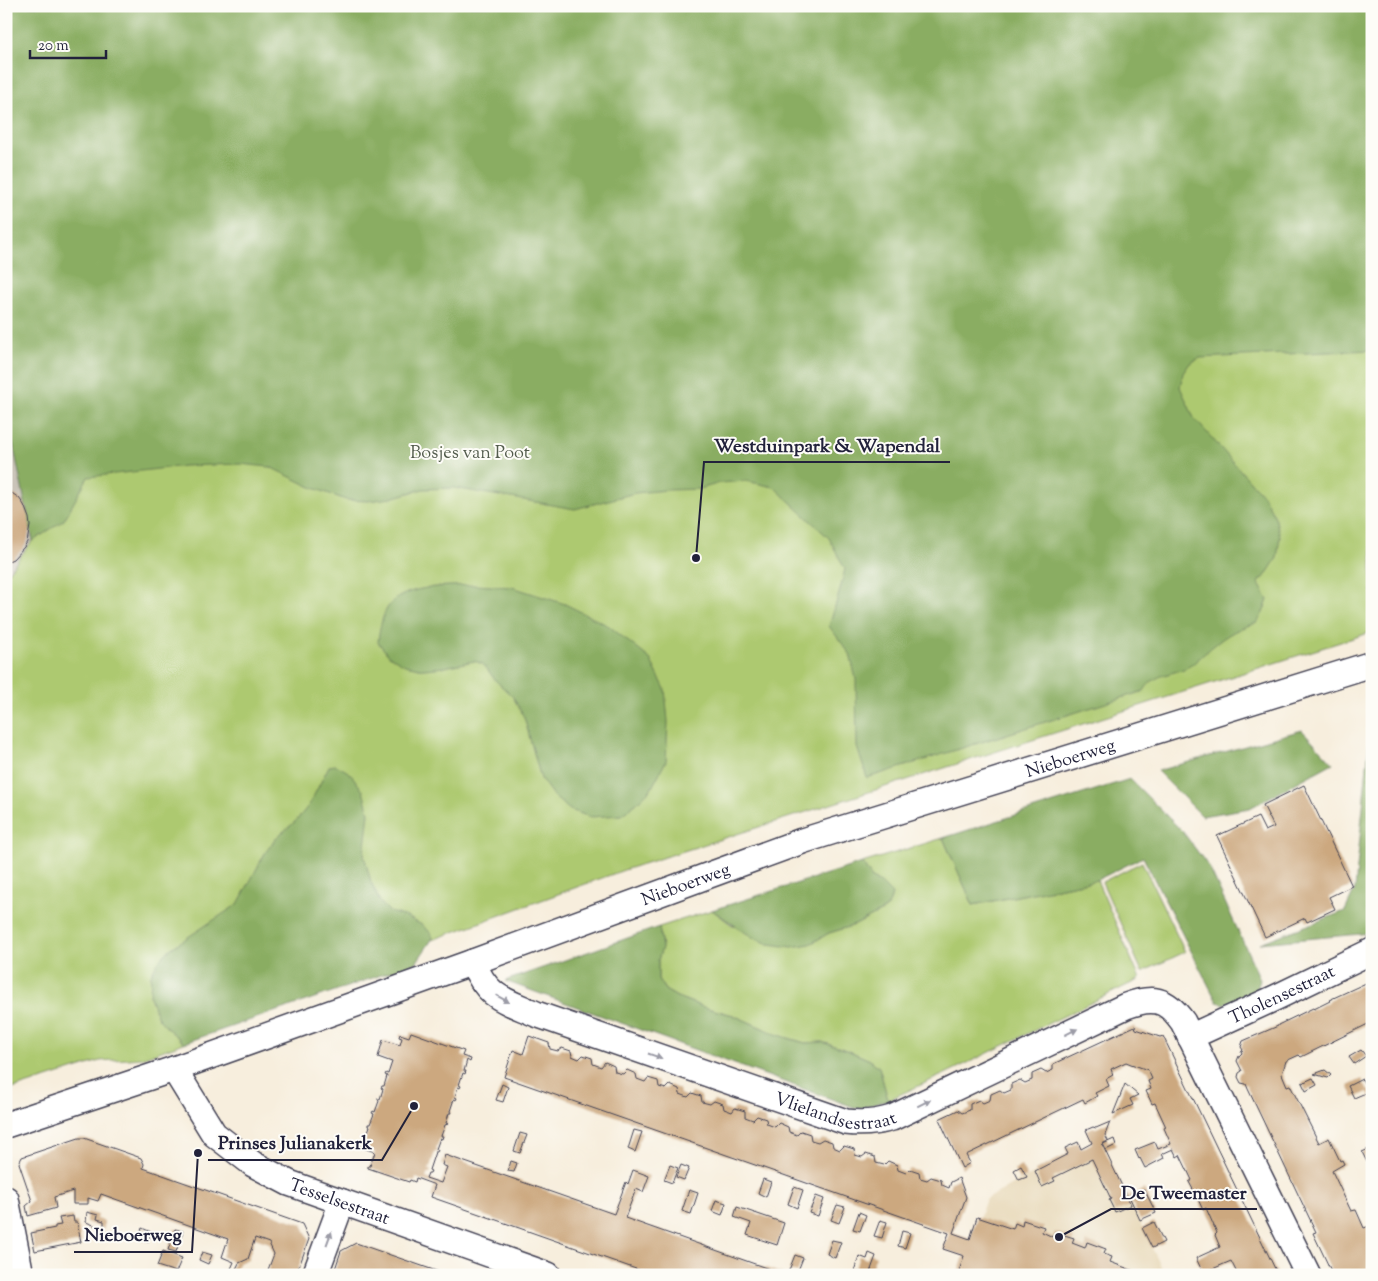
<svg xmlns="http://www.w3.org/2000/svg" width="1378" height="1281" viewBox="0 0 1378 1281" font-family="'Sorts Mill Goudy',serif">
<rect width="100%" height="100%" fill="#fdfcf7"/>
<filter id="ink" filterUnits="userSpaceOnUse"><feTurbulence type="fractalNoise" baseFrequency=".02" numOctaves="2"/><feDisplacementMap in="SourceGraphic" scale="10" xChannelSelector="R" yChannelSelector="G"/><feConvolveMatrix kernelMatrix="1 2 1 2 8 2 1 2 1" color-interpolation-filters="sRGB"/></filter>
<filter id="wash" filterUnits="userSpaceOnUse"><feTurbulence type="fractalNoise" baseFrequency=".0096" numOctaves="4" result="noise"/><feDisplacementMap in="SourceGraphic" scale="20" xChannelSelector="R" yChannelSelector="G"/><feGaussianBlur stdDeviation="1.12" result="paint"/><feColorMatrix in="noise" values="0 0 0 0 0 0 0 0 0 0 0 0 0 0 0 0 0 1.4 0 .05"/><feComposite in="paint" operator="in"/></filter>
<g filter="url(#wash)">
<rect width="100%" height="100%" fill="#f7eedd"/>
<!-- built -->
<path fill="#e8d9ba" d="M1100,1139L1165,1275H958L986,1199Z"/>
<!-- industrial -->
<path fill="#c9c3b8" d="M6,409L17,453L33,541L6,575Z"/>
<!-- green -->
<path fill="#adc96f" stroke="#687655" d="M6,6H1372V632L624,870L174,1034L184,1043L142,1058L100,1061L6,1091V575L33,540L17,453L6,409Z
M943,838L973,905L1097,880L1140,979L945,1074L888,1100L879,1067L870,1060L847,1050L822,1042L805,1043L778,1035L733,1015L703,1007L677,997L665,990L658,979V960L662,948L659,927L712,910L732,925L810,944L829,933L855,925L886,909L883,885L872,878L862,863Z
M1142,862L1185,952L1142,972L1102,882Z"/>
<!-- forest -->
<path fill="#8aad62" stroke="#56684e" d="M6,6H1372V350L1200,358L1190,363L1183,373L1180,387L1194,418L1264,497L1275,517L1280,536L1277,558L1264,578L1258,582L1268,600L1263,613L1257,623C1234,629 1222,638 1204,654C1199,658 1193,665 1186,668C1170,675 1153,674 1144,691L867,778L857,747L856,679L850,654L829,626L840,590L845,569L829,538L774,487L746,481L720,483L700,489L667,490L635,493L575,509L454,488L423,489L391,498L368,501L346,500L311,487L270,467L240,464L184,466L88,477L64,520L33,541L6,409Z
M474,585L512,587L565,604L609,626L650,659L665,689L668,722L666,761L651,789L636,804L621,815L590,817L570,810L554,797L541,779L524,717L513,697L496,681L483,664L474,661L445,667L424,669L405,665L389,656L378,642C379,632 381,621 385,612C399,583 447,587 474,585Z
M1372,714V933L1260,943L1345,911L1355,889Z
M1302,730L1333,763L1250,808L1202,816L1157,771Z
M336,765L350,773L363,791L369,813L364,855L371,882L380,902L390,912L407,917L422,925L431,933L433,938L416,963L184,1043L168,1029L158,1018L150,997L151,975L157,963L170,949L238,904L265,853L277,837L297,820L309,805L329,766Z
M1130,779L1183,832L1209,867L1260,979L1257,990L1224,1004L1217,1002L1143,857L1097,880L973,905L943,838Z
M862,863L872,878L883,885L892,894L890,902L886,909L855,925L829,933L810,944L792,947L769,944L752,937L712,910Z
M659,927L662,948L658,960V979L665,990L677,997L703,1007L733,1015L778,1035L805,1043L822,1042L847,1050L870,1060L879,1067L888,1100L859,1109L505,981Z"/>
<g id="blocks">
<!-- building -->
<path fill="#cca87f" d="M6,489L19,498L24,505L29,518L30,526L27,542L24,547L13,559L6,562Z
M1304,785L1352,886L1329,897L1335,909L1307,922L1305,918L1265,937L1217,836L1258,817L1265,831L1274,827L1263,805Z
M1372,982V1027L1370,1023L1301,1057L1299,1055L1286,1061L1282,1074L1287,1086L1290,1085L1319,1143L1329,1138L1340,1161L1342,1160L1344,1164L1332,1171L1351,1211L1356,1210L1364,1228L1372,1225V1275H1333L1313,1233L1316,1232L1248,1089L1246,1084L1241,1083L1238,1077L1239,1073L1242,1071L1237,1061L1239,1056L1242,1053L1241,1051L1243,1050L1241,1047L1243,1041L1278,1026V1025L1313,1008L1314,1009L1330,1001L1329,1000L1366,983V984Z
M1135,1026L1136,1029L1160,1037L1163,1036L1278,1275H1238L1231,1261L1203,1273L1196,1258L1220,1247L1215,1235L1217,1233L1206,1208L1203,1210L1196,1195L1189,1182L1192,1180L1180,1155L1177,1157L1173,1149L1162,1154L1164,1158L1145,1168L1140,1158L1139,1159L1135,1150L1155,1142L1158,1149L1171,1144L1164,1128L1166,1127L1155,1103L1152,1104L1146,1091L1151,1089L1148,1081L1152,1079L1148,1070L1131,1064L1126,1062L1111,1069L1113,1075L1106,1079L1109,1086L1095,1093L1097,1096L1085,1103L1083,1099L966,1155L970,1163L962,1168L961,1166L939,1119L958,1110L962,1113L970,1110V1104L979,1100L983,1103L990,1100L991,1094L1000,1090L1004,1093L1011,1090V1084L1020,1080L1025,1083L1032,1080V1074L1041,1070L1046,1073L1053,1070V1064Z
M411,1032L464,1051L462,1056L471,1059L470,1062L467,1060L464,1071H466L465,1074L463,1073L459,1085L461,1086L460,1088L458,1087L455,1097L457,1098L456,1100L454,1099L450,1111L451,1113H449L446,1123L448,1124L445,1125L441,1136H443L442,1139L440,1138L436,1149L438,1150L437,1152H435L429,1170L431,1171L430,1173H428L426,1178L441,1183L447,1167L442,1165L445,1155L614,1214L626,1182L628,1184L633,1170L649,1176L643,1192L636,1189L625,1218L786,1275H653L431,1197L435,1185L416,1178L415,1182L410,1180L409,1182L368,1168V1166H370L375,1152L360,1147L361,1145H363L370,1126H368V1124H370L374,1114L372,1113L373,1111L375,1112L379,1101L377,1098L380,1099L383,1089L381,1088L382,1086H384L387,1076L385,1075L386,1073L388,1074L392,1062L378,1057L383,1040L400,1045L402,1038L399,1037L400,1034L409,1037Z
M529,1036L549,1043L550,1049L558,1051L562,1048L571,1051L572,1056L579,1059L583,1055L592,1058L593,1064L601,1067L605,1062L614,1066L615,1072L623,1074L627,1070L636,1074L637,1079L645,1082L648,1078L658,1081L659,1087L666,1089L670,1085L679,1089L680,1094L688,1097L692,1093L701,1096L702,1102L710,1104L714,1101L723,1104L724,1109L732,1112L735,1108L745,1111V1117L753,1120L757,1116L766,1119L767,1124L775,1127L779,1123L788,1127L789,1132L797,1135L801,1131L810,1134L811,1140L818,1142L823,1139L832,1142L833,1147L840,1150L844,1146L854,1149L855,1155L862,1157L866,1154L875,1157L876,1163L884,1165L888,1161L897,1165L898,1170L906,1173L910,1169L919,1172L920,1178L927,1180L931,1177L941,1180L942,1185L949,1188L951,1182L959,1178L966,1197L953,1233L970,1239L977,1217L1013,1229L1015,1223L1022,1226L1023,1220L1044,1227L1042,1232L1053,1237L1055,1232L1074,1238L1072,1243L1085,1248L1087,1242L1106,1249L1104,1254L1112,1257L1110,1262L1145,1275L958,1274L964,1256L943,1249L949,1233L504,1077L513,1050L523,1054Z
M1361,1050L1366,1056L1354,1064L1349,1057Z
M1325,1070L1331,1075L1328,1078L1314,1074Z
M1313,1078L1317,1085L1306,1091L1302,1083Z
M1362,1079L1368,1091L1372,1088V1100L1368,1092L1354,1098L1348,1086Z
M502,1084L508,1087L503,1102L496,1100Z
M1125,1084L1138,1095L1130,1099L1133,1105L1113,1114Z
M1110,1122L1105,1135L1108,1141L1102,1144L1131,1205L1115,1212L1109,1200L1111,1199L1092,1159L1053,1178L1055,1181L1042,1187L1035,1171L1068,1154L1065,1148L1078,1142L1081,1149L1092,1143L1086,1130L1093,1127L1096,1128Z
M634,1130L642,1132L635,1152L628,1149Z
M520,1133L527,1135L520,1153L514,1151Z
M79,1138H84L141,1158L144,1164L143,1168L302,1224L309,1239L296,1275H266L274,1254L269,1243L255,1238L248,1259L239,1263L234,1273L230,1271L234,1262L222,1257L228,1239L101,1194L98,1201L88,1198V1204H73V1191L54,1197L56,1208L28,1216L26,1206L32,1201L19,1163L22,1157Z
M1114,1139L1116,1145L1106,1150L1103,1144Z
M1369,1149L1372,1154V1172L1362,1152Z
M511,1161L517,1163L514,1172L508,1171Z
M670,1165L678,1168L672,1183L664,1180Z
M681,1165L689,1168L684,1180L676,1177Z
M1021,1166L1027,1177L1019,1180L1014,1170Z
M763,1179L771,1182L766,1197L758,1193Z
M794,1187L803,1190L797,1208L788,1204Z
M1144,1189L1156,1213L1140,1220L1129,1196Z
M689,1190L698,1193L691,1214L682,1211Z
M816,1196L824,1199L818,1216L809,1213Z
M716,1200L726,1203L722,1215L712,1211Z
M837,1205L845,1207L839,1223L831,1220Z
M737,1207L784,1223L777,1245L747,1235L751,1223L734,1217Z
M87,1212L98,1215L97,1219L104,1221V1229L86,1222Z
M859,1212L866,1215L860,1231L853,1229Z
M73,1216L74,1222H77L81,1242L35,1251L31,1233L55,1228V1226L61,1225L59,1218Z
M880,1220L887,1222L882,1238L874,1236Z
M1154,1222L1164,1242L1152,1248L1142,1228Z
M142,1228L151,1232L148,1242L138,1239Z
M175,1229L183,1231L176,1252L168,1250Z
M902,1231L910,1233L905,1248L898,1246Z
M832,1240L841,1242L835,1258L827,1254Z
M356,1243L445,1274V1275H333L341,1251Z
M163,1251L182,1258L176,1272L157,1266Z
M202,1252L212,1255L208,1264L199,1260Z
M869,1253L876,1256L869,1275H860L861,1273L854,1271L859,1256L867,1259Z
M795,1255L803,1258L797,1273L789,1270Z"/>
</g>
</g>
<g filter="url(#ink)">
<use href="#blocks" fill-opacity="0" stroke="#424153" stroke-width="1"/>
<g fill="none" stroke-linecap="round" stroke-linejoin="round">
<!-- minor casing -->
<g stroke="#424153" stroke-width="28">
<g id="minor">
<path id="s1" d="M473,962C487,998 504,1000 536,1014L846,1122C863,1124 876,1123 892,1118L1126,1006C1152,996 1166,998 1183,1022L1308,1275"/>
<path id="s2" d="M1190,1037L1277,997L1372,951"/>
<path id="s3" d="M174,1069L214,1134L253,1164L289,1183L548,1275"/>
<path id="s4" d="M6,1125L174,1069L473,962L802,841L1372,664"/>
<path d="M6,1199L21,1275"/>
<path d="M315,1275L342,1202"/>
</g>
</g>
<!-- minor -->
<use href="#minor" stroke="#fff" stroke-width="25"/>
</g>
<!-- one-way arrows -->
<defs><path id="oneway-solid" d="M-6-.8H1V-3.2L6.5 0L1 3.2V.8H-6Z" transform="scale(1.25)"/></defs>
<g fill="#9c9ca7">
<use href="#oneway-solid" transform="translate(503 999) rotate(29)"/>
<use href="#oneway-solid" transform="translate(1071 1032) rotate(-26)"/>
<use href="#oneway-solid" transform="translate(655 1056) rotate(19)"/>
<use href="#oneway-solid" transform="translate(924 1103) rotate(-26)"/>
<use href="#oneway-solid" transform="translate(329 1238) rotate(-70)"/>
</g>
</g>
<g text-anchor="middle" stroke-width="4" stroke-linejoin="round" paint-order="stroke">
<!-- park labels -->
<g font-size="18" fill="#535c4d" stroke="#fdfcf7">
<text x="470" y="458">Bosjes van Poot</text>
</g>
<!-- street labels -->
<g font-size="18" fill="#22223b" stroke="#fdfcf7">
<text dy="6" stroke="none"><textPath href="#s4" startOffset="1126">Nieboerweg</textPath></text>
<text dy="6" stroke="none"><textPath href="#s4" startOffset="721">Nieboerweg</textPath></text>
<text dy="6" stroke="none"><textPath href="#s2" startOffset="101">Tholensestraat</textPath></text>
<text dy="6" stroke="none"><textPath href="#s1" startOffset="401">Vlielandsestraat</textPath></text>
<text dy="6" stroke="none"><textPath href="#s3" startOffset="220">Tesselsestraat</textPath></text>
</g>
</g>
<!-- callouts -->
<path fill="none" stroke="#22223b" stroke-width="2" d="M696 558L704 462H950M414 1106L382 1160H208M1059 1237L1111 1209H1257M198 1153L192 1252H74"/>
<g fill="#22223b" stroke="#fdfcf7" stroke-width="2">
<circle cx="696" cy="558" r="5"/>
<circle cx="414" cy="1106" r="5"/>
<circle cx="1059" cy="1237" r="5"/>
<circle cx="198" cy="1153" r="5"/>
</g>
<g font-size="19" text-anchor="middle" font-weight="bold" fill="#22223b" stroke="#fdfcf7" stroke-width="4" stroke-linejoin="round" paint-order="stroke">
<text x="827" y="452">Westduinpark &amp; Wapendal</text>
<text x="295" y="1149">Prinses Julianakerk</text>
<text x="1184" y="1199">De Tweemaster</text>
<text x="133" y="1241">Nieboerweg</text>
</g>
<!-- margin -->
<rect width="1378" height="1281" fill="none" stroke="#fdfcf7" stroke-width="25"/>
<!-- scale -->
<path d="M30 50v8h76v-8" fill="none" stroke="#22223b" stroke-width="2.5"/>
<text x="38" y="50" font-size="15" fill="#22223b" stroke="#fdfcf7" stroke-width="4" paint-order="stroke">20 m</text>
</svg>
